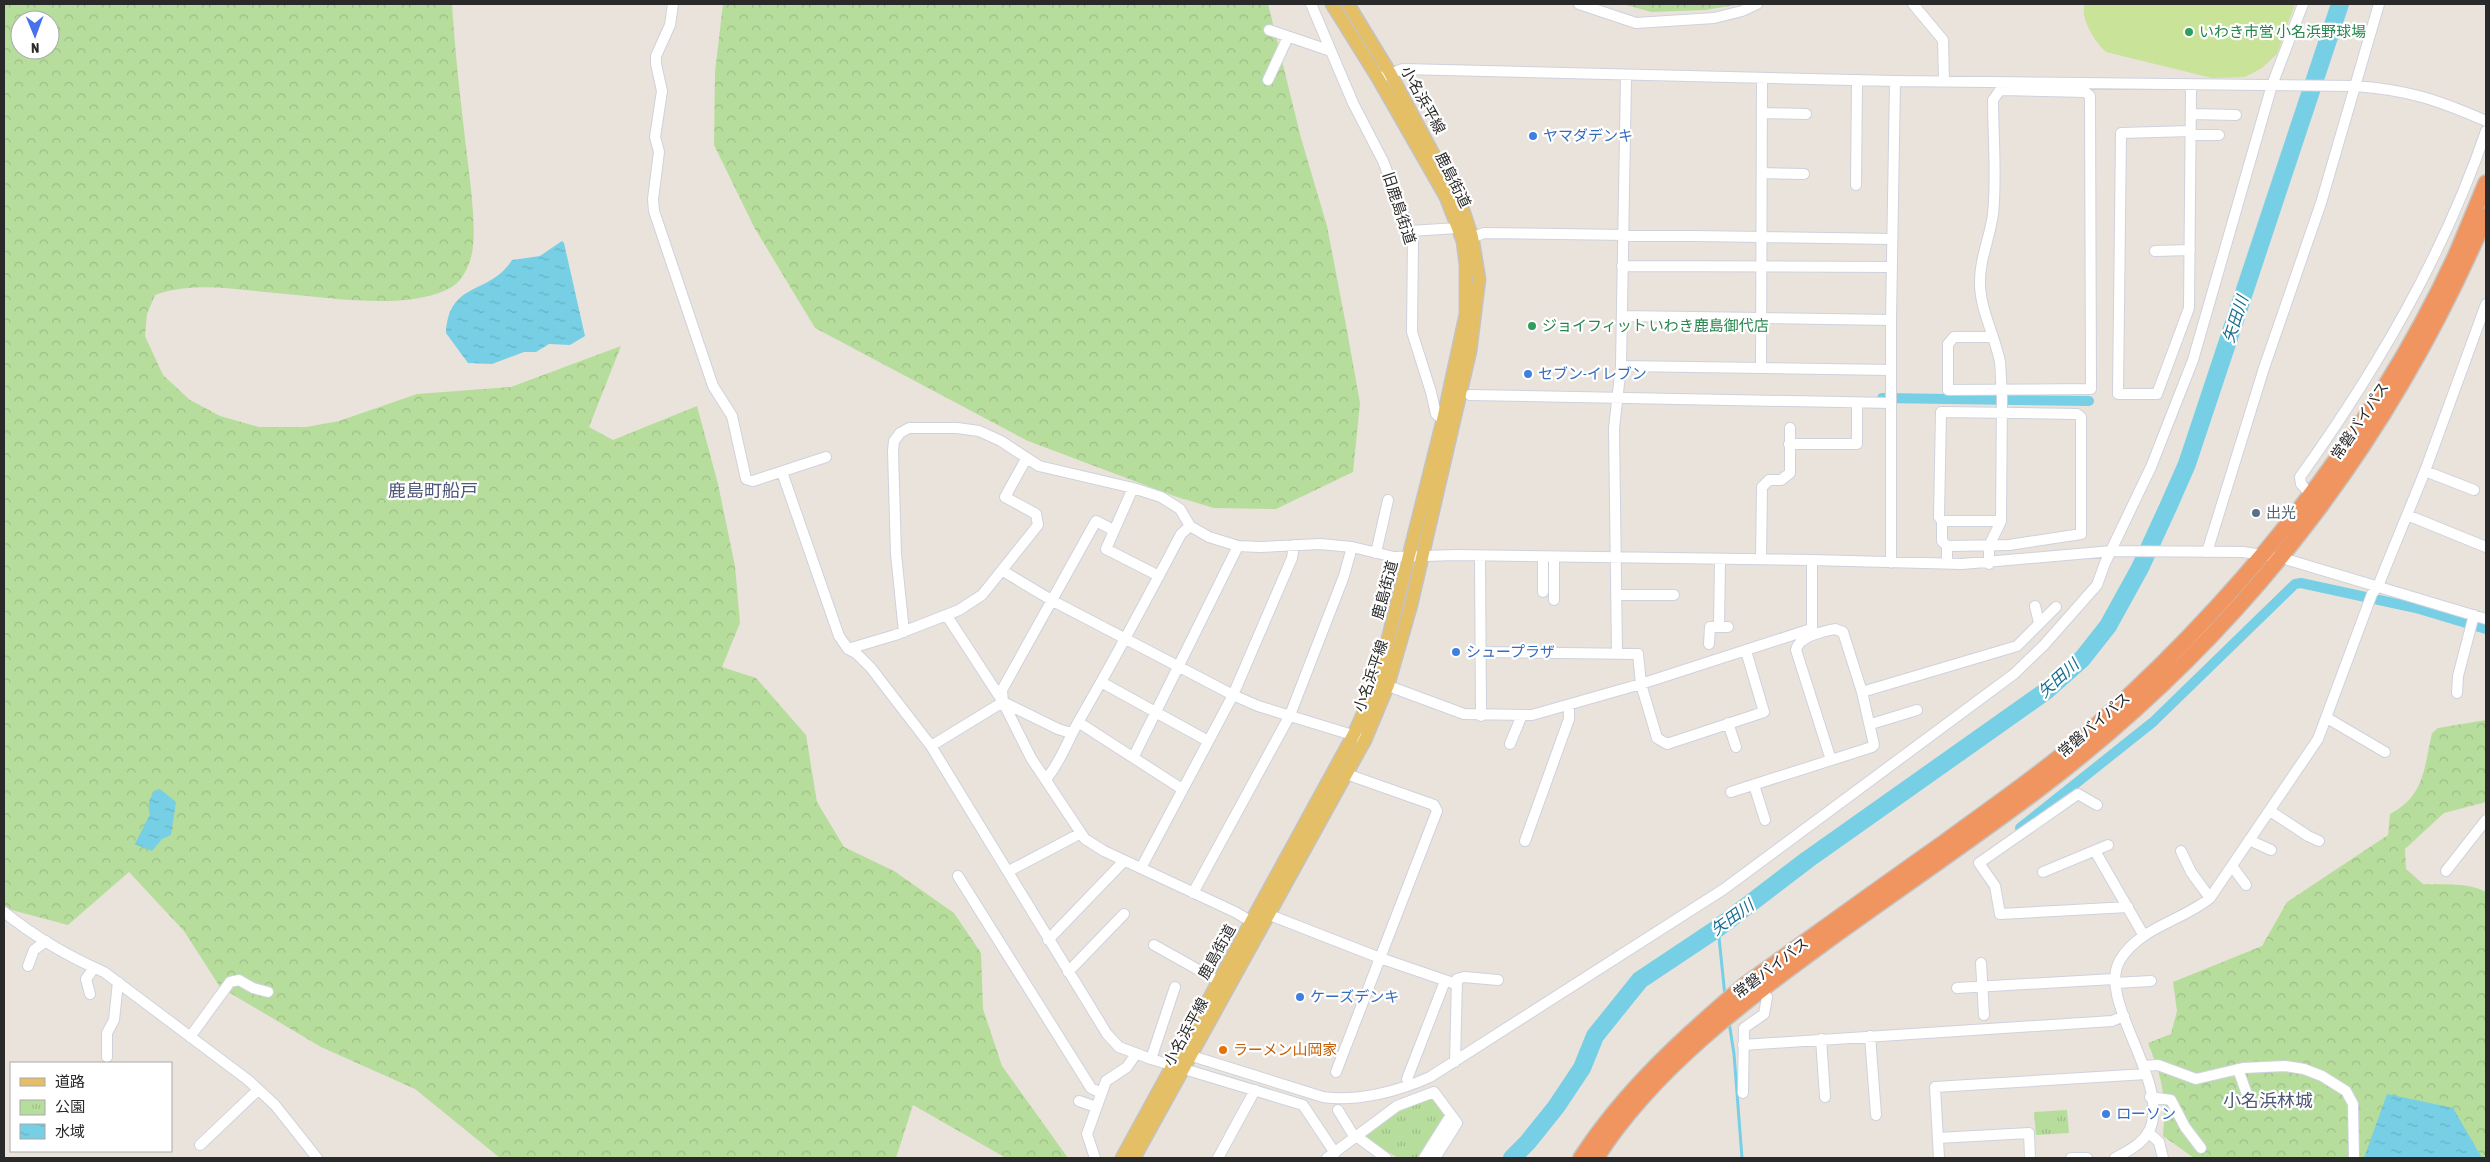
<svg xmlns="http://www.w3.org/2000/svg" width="2490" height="1162" viewBox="0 0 2490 1162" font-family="'Asap Condensed','Noto Sans JP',sans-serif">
<defs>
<pattern id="forest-crowns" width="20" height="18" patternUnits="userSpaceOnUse" patternTransform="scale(1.25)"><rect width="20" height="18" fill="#b7dd9c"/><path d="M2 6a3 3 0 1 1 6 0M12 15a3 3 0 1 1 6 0" fill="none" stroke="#9dbe86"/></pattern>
<pattern id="park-tufts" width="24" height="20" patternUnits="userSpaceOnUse" patternTransform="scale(1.25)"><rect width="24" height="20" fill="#b7dd9c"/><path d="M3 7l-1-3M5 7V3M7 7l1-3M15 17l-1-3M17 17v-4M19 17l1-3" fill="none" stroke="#9dbe86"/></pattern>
<pattern id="water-ripples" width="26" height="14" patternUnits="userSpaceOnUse" patternTransform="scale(1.25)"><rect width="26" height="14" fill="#76cfe5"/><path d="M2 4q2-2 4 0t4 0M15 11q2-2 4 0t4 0" fill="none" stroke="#66b2c4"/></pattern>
</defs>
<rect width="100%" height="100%" fill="#eae3dc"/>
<!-- forest -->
<path fill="url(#forest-crowns)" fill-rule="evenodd" d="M4,4H452C455,54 461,104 467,155C470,180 477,229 472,253C469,267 462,283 448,289C407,310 332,298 286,294C244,291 196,280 155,295L147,314L145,336L163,375L190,400L220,416L259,427H306L339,421L417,394L511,387L621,346L589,427L613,440L697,406L718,484L735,566L740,623L722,667L756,678L806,735L817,802L844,847L894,871L954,913L981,953L983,1009L1002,1066L1068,1158H1006L913,1105L896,1158H500L415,1089L321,1047L220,987L184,931L129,872L68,925L4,908ZM20,20H50V50H20Z
M723,4H1268L1301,138L1327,226L1346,325L1360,403L1353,472L1276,509L1214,508L1174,496L1028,441L815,328L754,227L714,145L715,72Z
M1623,4H1741L1706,10L1651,12Z
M2486,720V802L2444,813L2405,849L2406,869L2423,884C2443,885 2468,882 2486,892V1158H2194L2163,1136C2166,1095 2163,1081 2148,1043L2171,1034L2177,1011L2173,982L2262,946L2287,902L2388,835L2390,814C2425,796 2424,767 2432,733L2438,728Z"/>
<!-- park -->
<path fill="url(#park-tufts)" d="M1428,1098H1433L1451,1121L1431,1158H1398L1367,1140L1366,1135L1405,1107Z
M2067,1110L2069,1133L2036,1135L2034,1112Z"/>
<!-- pitch -->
<path fill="#c9e399" d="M2085,4H2295L2277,54L2262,68L2245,77L2212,78L2106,52C2096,43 2079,18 2085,4Z"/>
<!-- water -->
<path fill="url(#water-ripples)" d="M562,241L564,243L585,336L570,345L549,344L536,352H524L492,364L468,363L446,333C449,280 489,296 512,260L540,256Z
M160,789L176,802L171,835L162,839L152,851L135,844L150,814C147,805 149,799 155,790Z
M2387,1094L2453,1108L2482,1158H2364Z"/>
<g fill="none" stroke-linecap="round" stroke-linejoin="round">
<!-- stream -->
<path stroke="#76cfe5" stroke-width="3" d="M1718,928L1725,996
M1729,1022L1734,1054L1742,1158"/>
<!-- canal -->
<path stroke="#76cfe5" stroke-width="10" d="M1882,398L2089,401
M2020,828L2153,722L2295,584L2301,583L2416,608L2486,629"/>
<!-- river -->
<path stroke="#76cfe5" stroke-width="18" d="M1512,1158L1528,1142L1556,1107L1582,1068L1595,1036L1640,980L1718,928L1807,860L2046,691L2082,659L2108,626L2140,568L2169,505L2187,464L2340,4"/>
<!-- minor casing -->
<g stroke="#ced2dd" stroke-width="12">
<path id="minor" d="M673,4L670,25L656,56V64L662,91L655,137L659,152L653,199L654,211L713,386L732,416L746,479L753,481L826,457
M1311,4L1353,103L1383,161L1413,239L1412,332L1431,392L1436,414L1443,420
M1579,4L1636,23L1714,18L1742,11L1757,4
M1913,4L1943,40L1944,81
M1269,30L1331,51
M1384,76L1403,69L1895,81L2355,86C2409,90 2438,100 2486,121
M1268,80L1288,37
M2191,86L2189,308L2157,394H2118L2121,133L2191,131
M1762,113L1806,114
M2191,114L2236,115
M2191,135H2219
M1762,173L1804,174
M1856,185L1857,80
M1410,231L1458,228
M1466,240L1484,233L1892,239
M2155,251L2190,250
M1622,266L1892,267
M1622,316L1891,320
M1621,366L1891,370
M1761,368L1762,78
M1470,395L1891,403
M1789,444H1857V404
M2425,471L2474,490
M782,472L839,636L848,649L857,654L871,668L931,746L1107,1034L1119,1047L1151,1059L1303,1105L1335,1153
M1133,488L1106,549L1159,576
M2310,494L2301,484L2300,477C2376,371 2444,255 2486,131
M2407,515L2486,547
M1942,521V541L1947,546V564
M1947,546L2009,545L2081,534V417L2077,414L1941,412L1939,517L1942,521H2001
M2207,552L2264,368L2321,203L2379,4
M1376,553L1388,500
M1480,556L1481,716
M1761,559L1762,487L1769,480H1781L1790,473V428
M1891,563V320L1895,81
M1989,564V546L2001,521L2002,396C2001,385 2001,373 2000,362C1995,336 1981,312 1980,285C1979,260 1990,238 1993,214C1997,177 1993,137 1993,100L2000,90L2085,92L2090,96L2091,389L1948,390V344L1954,337H1992
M1003,571L1053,601L1233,695L1258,706L1359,737
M1543,592V557
M1618,595H1674
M1554,600V557
M2035,606L2039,623
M947,616L1003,702L1031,758L1085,839L1104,851L1235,912L1252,922
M1719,627L1720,559
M904,632L896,554L893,451L894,441L900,433L909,428H957L979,431L1001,441L1039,466L1133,488L1161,497L1180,509L1190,526L1209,537L1238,546L1260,547L1320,544L1352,547L1394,557L1456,555L1812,560L1962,564L2112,551L2243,552L2282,558L2486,619
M1812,634V560
M1709,644L1710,627H1728
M848,649L895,635L959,610L982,595L1038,525L1036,514L1005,497L1026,459
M1480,652L1638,654L1641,684L1657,738L1667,744L1764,712L1746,651
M1617,654L1614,428L1621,366L1626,76
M1101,682L1208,741
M1383,684L1464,714L1532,715L1641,684L1811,629
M1862,692L2017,646L2056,607
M2457,693L2458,676L2474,615
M2327,718L2385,752
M1078,722L1182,789
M1728,723L1736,747
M1871,724L1917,710
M1071,733L1058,729L1003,702L1002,690L1096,521L1113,530
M1510,744L1522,715
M931,746L1003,702
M1134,756L1238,546
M1352,776L1434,805L1437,811L1380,958L1456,984
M1046,779C1061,762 1068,739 1080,719C1115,658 1148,597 1181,534L1190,526
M1754,785L1765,820
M1731,792L1872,747L1874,745L1862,692L1843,632L1835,629C1822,632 1799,636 1796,650L1831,760
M2097,805L2078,794L1979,863L1995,886L2000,914L2128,907
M2270,811L2308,836L2319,841
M2249,840L2271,850
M1525,841L1569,719V705
M2095,851L2144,936
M2181,851L2191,872L2210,898
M2232,866L2246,885
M1141,868L1233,695L1292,558L1294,545
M1009,871L1081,833
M2446,871L2486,820
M2043,872L2108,845
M958,876L1091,1088L1101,1093
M1193,893L1290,715L1344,576L1352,547
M4,912C34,936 69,957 104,972L248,1080L275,1105L317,1158
M1262,912L1380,958L1336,1072
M1048,940L1124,861
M1154,945L1220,982
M1981,963L1984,1015
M28,966L34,950L46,941
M1068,972L1124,914
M2115,983L2151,981
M1957,988L2114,979
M90,994L86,979L94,968
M1870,1036L1876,1115
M190,1037L230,982L239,980L253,988L268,992
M1821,1039L1825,1097
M1743,1045L2112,1021L2124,1016
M1192,1056L1323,1097C1358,1102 1399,1091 1430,1077L1724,889L2014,674L2044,645L2097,585L2105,563L2151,467L2193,360L2272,85L2303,4
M107,1057V1033L114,1020L118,982
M1151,1059L1175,987
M1455,1062L1457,979L1464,977L1498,980
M2143,1066L2158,1065L2196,1079L2243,1068L2285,1066L2304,1069L2322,1076L2346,1091L2353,1104L2354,1158
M2238,1069L2250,1103
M1407,1079L1445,981
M1743,1093L1744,1028L1764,1014L1767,997L1760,990
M2150,1097L2171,1100L2185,1127L2201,1148
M1079,1101L1096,1107
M1338,1110L1352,1133L1386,1158
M2148,1132L2159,1142L2163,1158
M1938,1138L2029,1133L2030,1158
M200,1145L258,1090
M1095,1158L1087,1134L1106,1081L1127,1067L1136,1054
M1218,1158L1255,1090
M1327,1158L1397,1106L1434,1092L1457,1123L1435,1158
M1424,1158L1451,1115
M1939,1158L1935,1087L2146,1074
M2071,1158H2087
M2115,1158C2128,1151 2144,1143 2150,1129C2170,1081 2096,1000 2120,960C2140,927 2182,921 2210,898L2318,739L2372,594L2378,586L2425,471L2486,304"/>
</g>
<!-- major casing -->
<g stroke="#c3c3c3" stroke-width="15">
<path id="major" d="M1122,1158L1354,734L1377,683L1443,420L1466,314V265L1463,241L1446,197L1378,78L1332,4
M1134,1158L1365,740L1388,685L1411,605L1470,351L1479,279L1472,237L1463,210L1390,73L1348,4"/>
</g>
<!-- highway casing -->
<g stroke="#c3c3c3" stroke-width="18">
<path id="highway" d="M1581,1158C1625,1090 1684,1037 1745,985C1812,937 1878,889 1945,842C1988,810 2033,780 2074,745C2229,612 2370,442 2456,255C2466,232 2476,207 2486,183
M1596,1158C1653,1068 1746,1000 1831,938C1899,889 1968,842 2035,792C2238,639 2386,449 2486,216"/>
</g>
<!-- minor -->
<use href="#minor" stroke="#fff" stroke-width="10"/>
<!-- major -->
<use href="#major" stroke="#e5bf66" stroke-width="12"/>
<!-- highway -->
<use href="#highway" stroke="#f19560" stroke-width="15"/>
</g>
<!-- markers -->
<g fill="#2e9e5b" stroke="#fff" stroke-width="2">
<circle cx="2189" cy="32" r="5"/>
<circle cx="1532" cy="326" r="5"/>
</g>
<g fill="#3f7fe0" stroke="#fff" stroke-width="2">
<circle cx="1533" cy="136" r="5"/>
<circle cx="1528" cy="374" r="5"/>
<circle cx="1456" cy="652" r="5"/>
<circle cx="1300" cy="997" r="5"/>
<circle cx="2106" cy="1114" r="5"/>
</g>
<circle fill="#5c6f8a" stroke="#fff" stroke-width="2" cx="2256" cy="513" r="5"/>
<circle fill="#e8710a" stroke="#fff" stroke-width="2" cx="1223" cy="1050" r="5"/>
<g text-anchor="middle" stroke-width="4.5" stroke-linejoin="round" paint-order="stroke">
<!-- leisure labels -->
<g font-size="15" fill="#27864d" stroke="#fff" text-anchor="start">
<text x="2199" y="37">いわき市営 小名浜野球場</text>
<text x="1542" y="331">ジョイフィット いわき鹿島御代店</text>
</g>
<!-- street labels -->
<g font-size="15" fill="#292929" stroke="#fff">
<text transform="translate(1423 100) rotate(61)" y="5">小名浜平線</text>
<text transform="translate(1453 180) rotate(63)" y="5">鹿島街道</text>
<text transform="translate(1399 208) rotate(72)" y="5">旧鹿島街道</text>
<text transform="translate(2360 421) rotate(-56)" y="5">常磐バイパス</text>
<text transform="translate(1385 590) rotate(-75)" y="5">鹿島街道</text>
<text transform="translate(1371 676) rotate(-71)" y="5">小名浜平線</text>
<text transform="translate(2094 725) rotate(-41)" y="5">常磐バイパス</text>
<text transform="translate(1217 952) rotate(-61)" y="5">鹿島街道</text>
<text transform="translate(1771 968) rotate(-37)" y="5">常磐バイパス</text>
<text transform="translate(1186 1032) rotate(-61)" y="5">小名浜平線</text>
</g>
<!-- shop labels -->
<g font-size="15" fill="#366cbe" stroke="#fff" text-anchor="start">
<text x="1543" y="141">ヤマダデンキ</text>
<text x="1538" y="379">セブン-イレブン</text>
<text x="1466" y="657">シュープラザ</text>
<text x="1310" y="1002">ケーズデンキ</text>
<text x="2116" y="1119">ローソン</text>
</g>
<!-- service labels -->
<g font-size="15" fill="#4e5e75" stroke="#fff" text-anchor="start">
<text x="2266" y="518">出光</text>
</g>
<!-- food labels -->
<g font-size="15" fill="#c56008" stroke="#fff" text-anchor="start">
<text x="1233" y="1055">ラーメン山岡家</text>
</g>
<!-- water labels -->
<g font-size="16" font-style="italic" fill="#176e8f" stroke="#fff">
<text transform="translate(2235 319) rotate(-72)" y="6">矢田川</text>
<text transform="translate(2058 678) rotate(-42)" y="6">矢田川</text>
<text transform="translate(1732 917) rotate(-36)" y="6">矢田川</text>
</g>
<!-- quarter labels -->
<g font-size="18" fill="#4d5776" stroke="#fff">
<text x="433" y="497">鹿島町船戸</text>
<text x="2268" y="1107">小名浜林城</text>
</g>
</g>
<!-- border -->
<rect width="2490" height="1162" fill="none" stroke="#292929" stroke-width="10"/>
<!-- legend -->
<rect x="10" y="1062" width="162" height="90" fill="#ffffff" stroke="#a9a9a9"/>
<rect x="20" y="1078" width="25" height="8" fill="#e5bf66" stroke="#a9a9a9"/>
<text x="55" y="1087" font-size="15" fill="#292929">道路</text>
<rect x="20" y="1100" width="25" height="15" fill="url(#park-tufts)" stroke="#a9a9a9"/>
<text x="55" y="1112" font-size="15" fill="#292929">公園</text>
<rect x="20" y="1124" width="25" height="15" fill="url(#water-ripples)" stroke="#a9a9a9"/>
<text x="55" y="1137" font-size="15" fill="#292929">水域</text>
<!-- north arrow -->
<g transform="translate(35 35) rotate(179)"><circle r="24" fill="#ffffff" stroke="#a9a9a9"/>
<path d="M0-4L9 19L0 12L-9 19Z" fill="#4871ec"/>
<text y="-8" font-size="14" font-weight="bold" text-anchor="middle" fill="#292929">N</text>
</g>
</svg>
